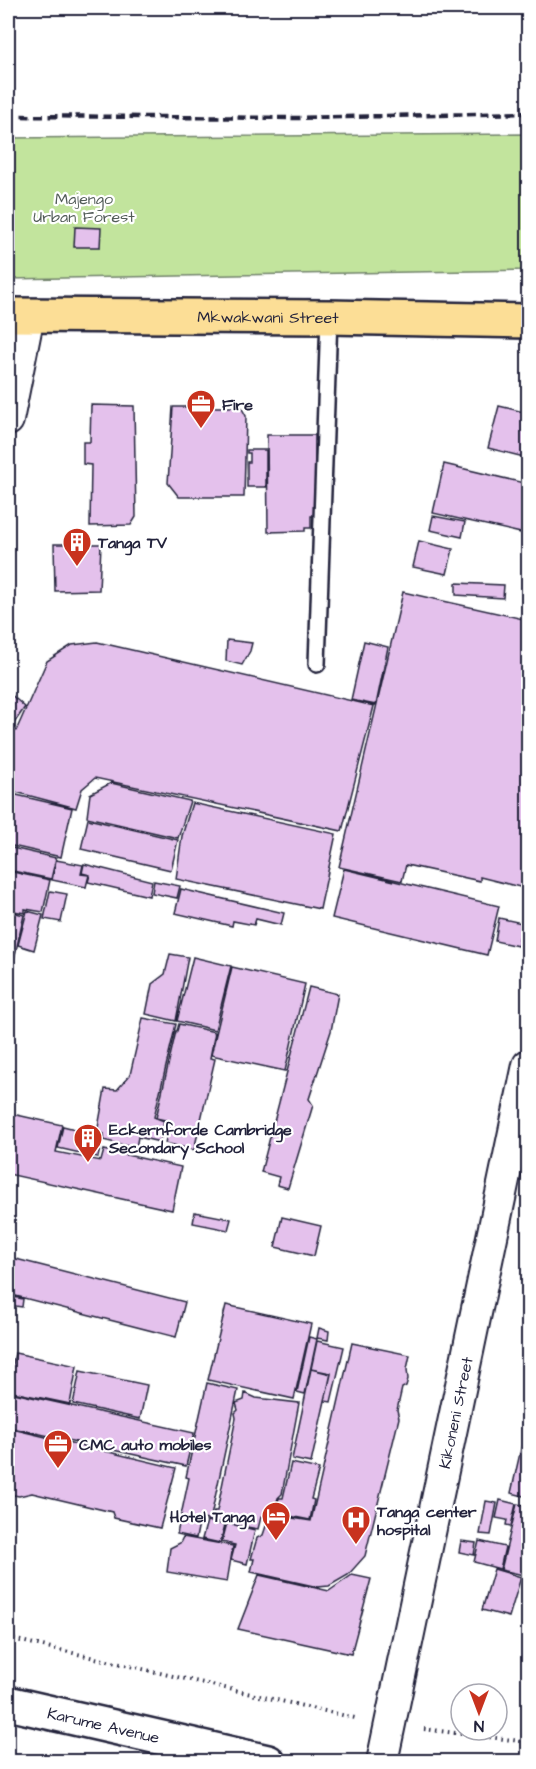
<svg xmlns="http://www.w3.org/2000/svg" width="536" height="1769" viewBox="0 0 536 1769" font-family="'Architects Daughter',sans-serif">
<rect width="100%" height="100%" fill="#fff"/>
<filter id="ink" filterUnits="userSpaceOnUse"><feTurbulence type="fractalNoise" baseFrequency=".0167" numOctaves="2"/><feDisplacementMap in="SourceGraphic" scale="12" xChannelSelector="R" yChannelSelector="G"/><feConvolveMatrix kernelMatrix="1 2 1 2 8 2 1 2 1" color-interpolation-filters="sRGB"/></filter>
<g filter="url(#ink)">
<!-- green -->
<path fill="#c2e49d" stroke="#72836c" stroke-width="1.5" d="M528,134V270L8,279V138Z"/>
<!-- building -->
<path fill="#e4c1ec" stroke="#22223b" stroke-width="1.5" d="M75,227L101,228L100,247H74Z
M91,405L134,406L136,517L131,525L90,526L91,465L83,464V442H90Z
M499,406L528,413V458L488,448Z
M173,407H241L246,416L244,497H179L168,483Z
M267,435H315V516H311V528H305V531L268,532Z
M247,450H266V487H247V462H250V453H247Z
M444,464L528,484V500L521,533L433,513Z
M528,511V535L524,534Z
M433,516L465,522L462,537L430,530Z
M419,541L453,549L447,574L413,567Z
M54,544H101L99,590L55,591Z
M456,583L504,585L503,598L456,595Z
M403,592L528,620V889L480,877V881L406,865L402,881L339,867Z
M227,640L252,643L250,651L242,665L226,661Z
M364,641L388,647L376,705L351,700Z
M97,642L374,706L342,831L95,778L82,789L76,808L8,790V734L16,731L47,661L72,645Z
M8,692L25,707L8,732Z
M111,783L190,801L178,838L87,817L90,794Z
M8,793L72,808L61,857L8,845Z
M192,803L336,834L320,909L176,879L182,836Z
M88,819L178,840L171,870L81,849Z
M8,847L56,858L51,879L8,870Z
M56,860L83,865L81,874L89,875L86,887L52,880Z
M84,864L152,881L149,896L88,882L90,875L82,873Z
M344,869L499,906L487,955L332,918Z
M8,871L50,880L43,912L25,909V913L8,910Z
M154,881L180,886L177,898L152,893Z
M181,889L284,913L281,925L256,919L254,925L233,921L232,926L175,913Z
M50,891L67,894L61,922L44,919Z
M8,911L24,915L8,986Z
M27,911L43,915L34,950L18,945Z
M499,918L522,923L518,946L495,941Z
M170,954L188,957L176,1021L146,1014L152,984L165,974Z
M193,957L231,966L215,1030L177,1021Z
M232,967L305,984L285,1071L211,1055Z
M309,987L338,994L331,1031L309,1099L313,1105L288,1188L277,1185L279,1177L261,1172Z
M143,1018L176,1024L154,1117L164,1121L160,1142L138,1137L136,1148L103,1140L104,1134L97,1133L105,1089L117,1090L130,1075Z
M179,1024L215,1032L210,1058L215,1059L194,1150L165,1143L170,1121L156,1118L176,1031H177Z
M8,1113L62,1125L56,1152L101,1161L104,1150L181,1167L172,1210L8,1174Z
M63,1126L103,1136L98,1157L58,1148Z
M195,1212L231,1219L228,1230L193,1223Z
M282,1217L321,1226L314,1256L275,1247Z
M8,1257L185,1302L176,1337L8,1294Z
M9,1296L23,1299L22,1307L8,1305Z
M226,1305L311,1324L294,1399L208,1380Z
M319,1328L329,1331L328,1340L317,1338Z
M309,1337L317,1339L305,1394L297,1392Z
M317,1341L344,1347L331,1402L325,1401L331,1373L311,1369Z
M352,1343L410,1355L407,1369L408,1379L406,1386L402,1388L397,1410L399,1418L365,1556L348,1575L329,1586L318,1587L251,1572L254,1559H251L257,1538L263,1535L268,1520L286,1523L292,1518L311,1521Z
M15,1353L77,1366L70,1404L8,1391Z
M311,1369L331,1374L311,1463L292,1459Z
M80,1371L147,1385L140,1419L73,1404Z
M207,1383L238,1390L210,1521L200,1518L196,1538L177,1534L189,1478L186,1477Z
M9,1392L194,1433L186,1466L8,1427Z
M245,1393L256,1398L299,1403L282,1494L278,1498L272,1519L261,1517L258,1529L213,1521L214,1511H217L236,1418L235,1413L238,1410L236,1403L244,1400Z
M8,1428L176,1468L160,1528L114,1518L112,1512L32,1493L19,1496L8,1494Z
M525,1431H528V1497L511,1493Z
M291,1463L319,1469L311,1499L314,1500L310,1520L289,1516L288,1521L274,1518L279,1498H283Z
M500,1500L516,1504L511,1526L506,1525L507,1520L496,1518Z
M486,1501L497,1503L491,1535L480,1534Z
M517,1504L528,1506V1576L501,1570Z
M207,1521L225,1525L220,1543L202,1539Z
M227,1523L255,1530L247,1564L231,1560L235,1545L222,1542Z
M183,1537L233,1546L227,1582L167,1572L170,1548L180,1543Z
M461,1541L476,1543L474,1555L459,1552Z
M479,1541L505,1547L500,1569L474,1562Z
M494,1569L521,1577L509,1617L482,1610Z
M259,1575L329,1591L352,1575L371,1579L351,1654L238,1629Z"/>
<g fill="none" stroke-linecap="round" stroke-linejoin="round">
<!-- service casing -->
<g stroke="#22223b" stroke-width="20">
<path id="service" d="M317,664L329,317"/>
</g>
<!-- minor casing -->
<g stroke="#22223b" stroke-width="34">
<g id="minor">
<path d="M8,420L29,315"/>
<path id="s1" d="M382,1762L528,1065"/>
</g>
</g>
<!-- secondary casing -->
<g stroke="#22223b" stroke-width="38">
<g id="secondary">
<path id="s2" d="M8,1703L268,1762"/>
</g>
</g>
<!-- primary casing -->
<g stroke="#22223b" stroke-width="38">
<g id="primary">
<path id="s3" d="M8,315L329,317L528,321"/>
</g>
</g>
<!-- path -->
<path stroke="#22223b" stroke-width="4" stroke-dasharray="1.5 4.5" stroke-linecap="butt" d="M8,1638L355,1718
M424,1729L528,1742"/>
<!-- service -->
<use href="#service" stroke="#fff" stroke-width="15"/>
<!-- minor -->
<use href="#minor" stroke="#fff" stroke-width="30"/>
<!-- secondary -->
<use href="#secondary" stroke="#fff" stroke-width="33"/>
<!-- primary -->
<use href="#primary" stroke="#fcde96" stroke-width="33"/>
<!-- rail -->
<path stroke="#22223b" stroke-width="4.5" stroke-dasharray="9 4.5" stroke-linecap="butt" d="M8,116L296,118L528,113"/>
</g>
</g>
<!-- icons -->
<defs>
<g id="office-pin" transform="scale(1.5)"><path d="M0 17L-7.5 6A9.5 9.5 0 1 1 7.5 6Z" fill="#c8321e" stroke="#fff"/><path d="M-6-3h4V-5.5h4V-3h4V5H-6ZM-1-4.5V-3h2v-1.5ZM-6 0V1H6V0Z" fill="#fff"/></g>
<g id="building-pin" transform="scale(1.5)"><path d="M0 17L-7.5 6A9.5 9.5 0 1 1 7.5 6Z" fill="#c8321e" stroke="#fff"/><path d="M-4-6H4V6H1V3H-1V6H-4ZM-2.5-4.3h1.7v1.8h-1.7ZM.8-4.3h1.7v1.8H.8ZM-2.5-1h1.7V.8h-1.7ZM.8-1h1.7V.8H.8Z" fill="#fff"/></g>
<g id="hotel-pin" transform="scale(1.5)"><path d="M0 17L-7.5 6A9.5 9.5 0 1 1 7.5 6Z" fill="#c8321e" stroke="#fff"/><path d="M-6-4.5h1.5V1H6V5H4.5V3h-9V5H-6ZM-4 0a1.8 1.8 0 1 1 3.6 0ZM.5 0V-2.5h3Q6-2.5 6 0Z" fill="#fff"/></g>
<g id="hospital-pin" transform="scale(1.5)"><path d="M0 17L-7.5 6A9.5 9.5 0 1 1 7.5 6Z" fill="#c8321e" stroke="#fff"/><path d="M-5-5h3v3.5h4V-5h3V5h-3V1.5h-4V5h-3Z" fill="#fff"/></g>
</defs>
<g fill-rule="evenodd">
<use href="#office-pin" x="201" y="404"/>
<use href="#building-pin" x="77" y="542"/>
<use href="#building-pin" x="88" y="1138"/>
<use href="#office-pin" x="58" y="1444"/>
<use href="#hotel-pin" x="276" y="1516"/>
<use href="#hospital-pin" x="356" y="1520"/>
</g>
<g text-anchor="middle" stroke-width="4.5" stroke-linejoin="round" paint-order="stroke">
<!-- park labels -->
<g font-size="16" fill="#525c58" stroke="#fff">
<text x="84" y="204">Majengo<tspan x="84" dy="18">Urban Forest</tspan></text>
</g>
<!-- street labels -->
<g font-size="16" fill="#22223b" stroke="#fff">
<text dy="6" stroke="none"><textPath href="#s3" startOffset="260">Mkwakwani Street</textPath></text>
<text dy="6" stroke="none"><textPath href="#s1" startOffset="357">Kikoneni Street</textPath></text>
<text dy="6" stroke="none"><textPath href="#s2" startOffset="98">Karume Avenue</textPath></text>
</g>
<!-- poi labels -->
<g font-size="16" font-weight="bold" fill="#22223b" stroke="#fff" text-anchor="start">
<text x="222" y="410">Fire</text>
<text x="98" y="548">Tanga TV</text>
<text x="109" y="1135">Eckernforde Cambridge<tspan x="109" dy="18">Secondary School</tspan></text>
<text x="79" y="1450">CMC auto mobiles</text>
<text x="377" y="1517">Tanga center<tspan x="377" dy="18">hospital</tspan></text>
<text x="255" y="1522" text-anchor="end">Hotel Tanga</text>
</g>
</g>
<!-- margin -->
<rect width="536" height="1769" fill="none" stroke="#fff" stroke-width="30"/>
<rect x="15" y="15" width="506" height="1739" fill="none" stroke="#22223b" stroke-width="2" filter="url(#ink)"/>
<!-- north arrow -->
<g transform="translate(479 1712) rotate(180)"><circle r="28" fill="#ffffff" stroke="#a7a7b1" stroke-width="1.5"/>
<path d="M0-4.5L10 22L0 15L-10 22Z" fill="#c8321e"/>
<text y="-9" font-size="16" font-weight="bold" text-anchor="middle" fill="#22223b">N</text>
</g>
</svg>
